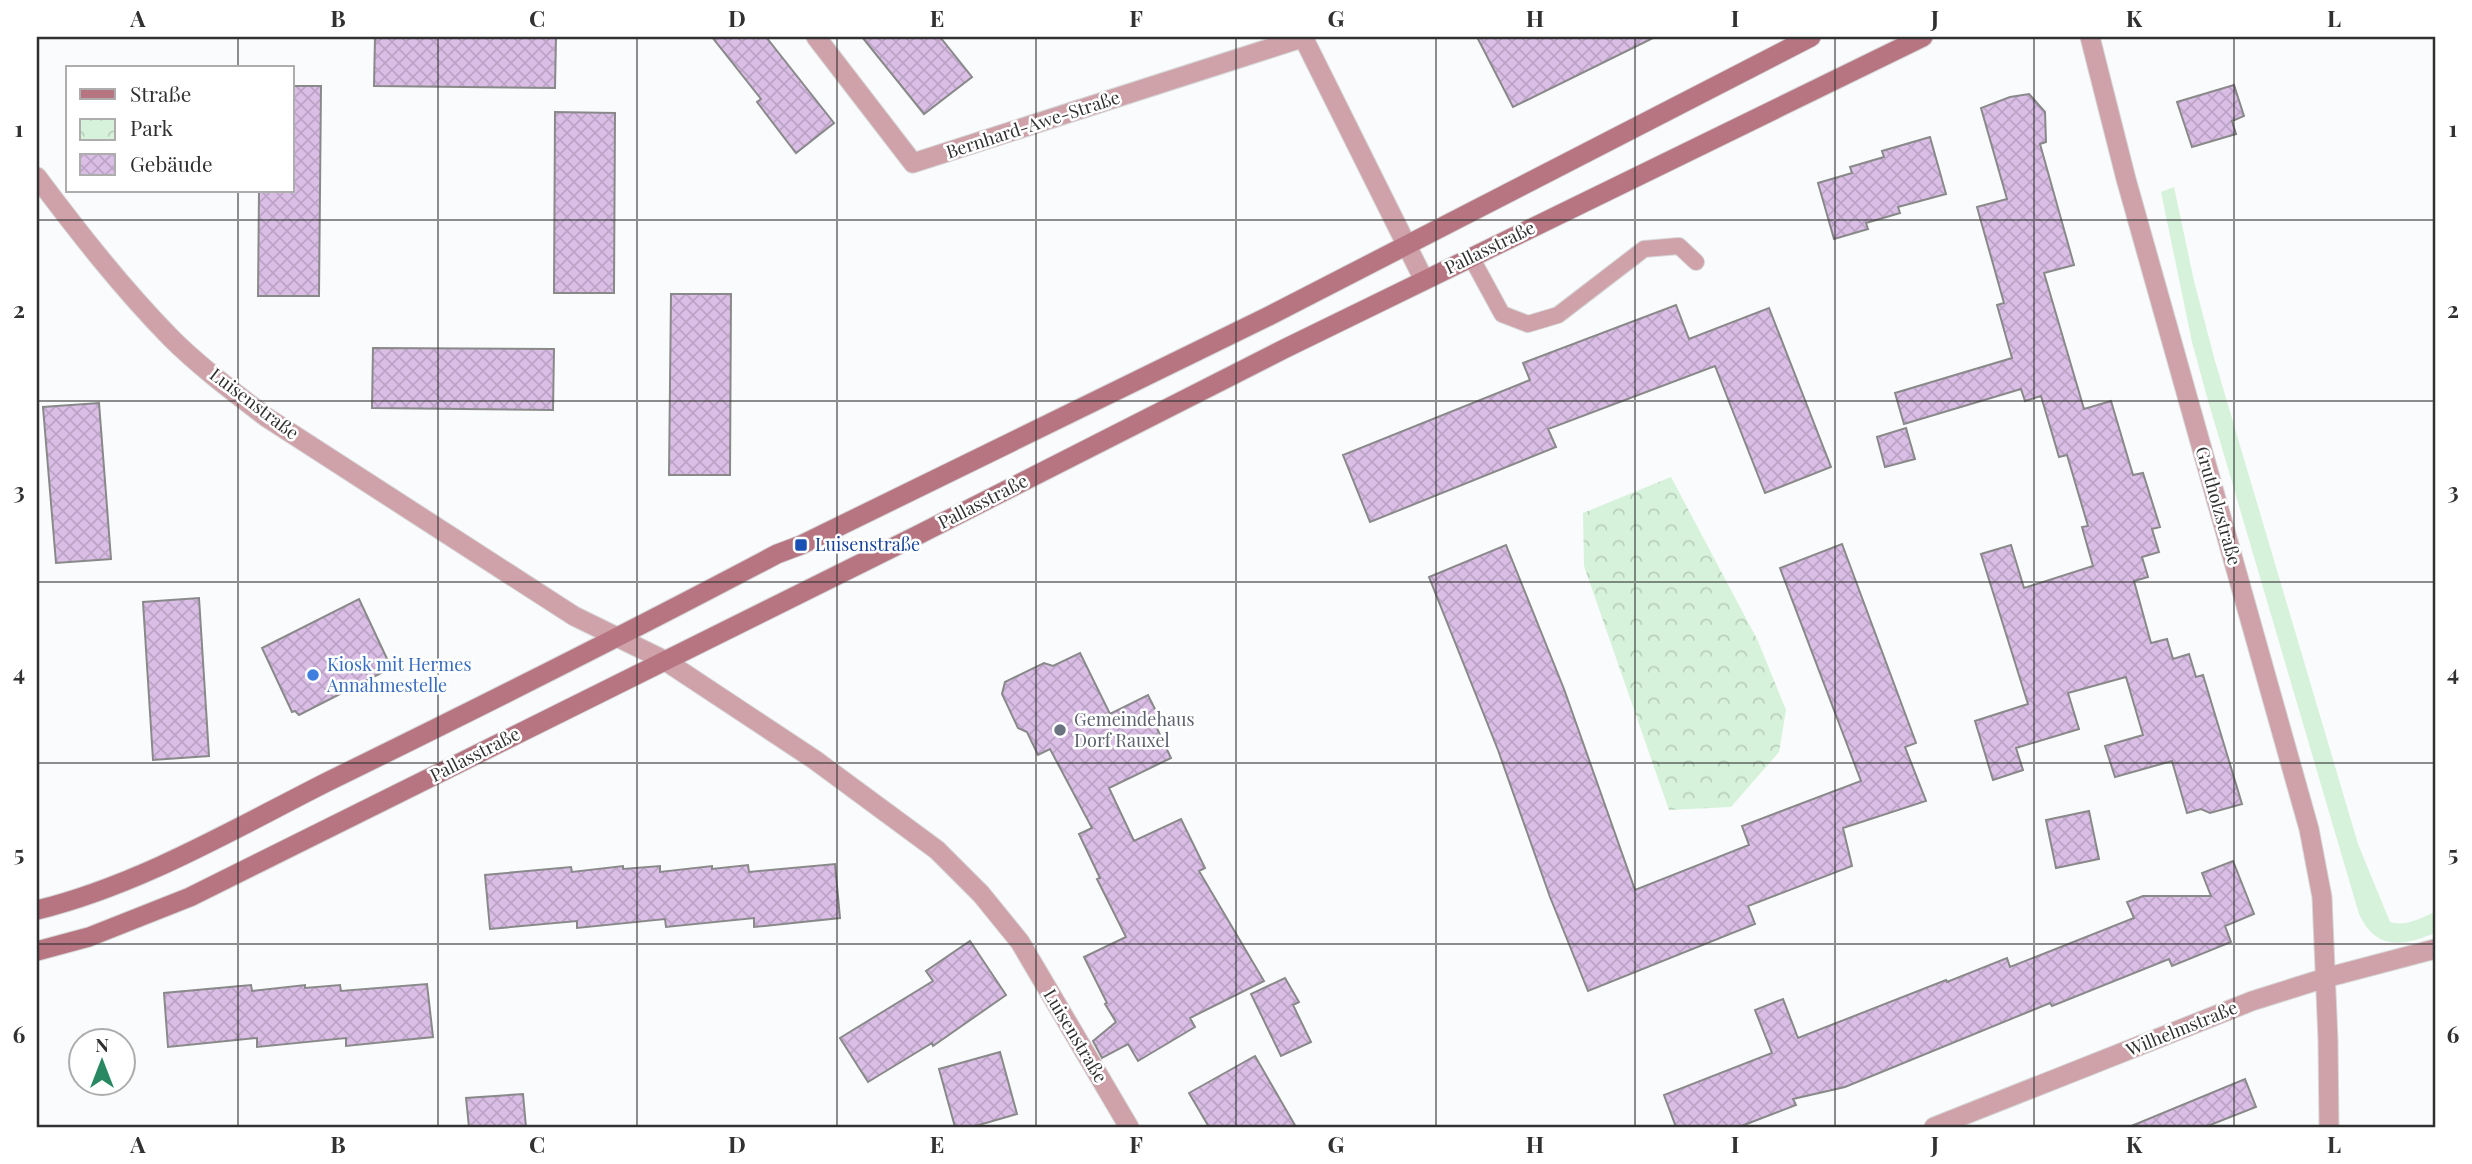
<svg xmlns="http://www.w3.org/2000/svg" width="2472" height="1164" viewBox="0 0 2472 1164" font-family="'Playfair Display',serif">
<defs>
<pattern id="park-crowns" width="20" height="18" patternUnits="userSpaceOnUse" patternTransform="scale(1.75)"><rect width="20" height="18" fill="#d6f2db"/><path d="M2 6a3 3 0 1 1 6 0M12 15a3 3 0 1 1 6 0" fill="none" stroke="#b8d0bc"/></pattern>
<pattern id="building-cross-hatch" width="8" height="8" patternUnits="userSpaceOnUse" patternTransform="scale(1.75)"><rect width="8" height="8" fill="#dbbee6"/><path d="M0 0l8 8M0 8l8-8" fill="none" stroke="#bca4c6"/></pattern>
</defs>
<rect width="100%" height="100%" fill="#fafbfc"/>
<!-- grass -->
<path fill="#d6f2db" d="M2174,187L2194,281L2215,361L2358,844L2390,922C2406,927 2421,918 2435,912V933C2403,946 2376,951 2359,914L2207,397L2192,342L2161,192Z"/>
<!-- park -->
<path fill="url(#park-crowns)" d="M1671,477L1758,641L1786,710L1779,752L1731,807L1669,810L1584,566L1583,513Z"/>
<!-- building -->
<path fill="url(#building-cross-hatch)" stroke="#89898a" stroke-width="2" d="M375,37H556L555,88L374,86Z
M712,37H766L834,123L796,153L757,102L761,99Z
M862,37H940L972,77L924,114Z
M1477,37H1655L1513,107Z
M2234,85L2244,116L2232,121L2236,134L2192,147L2177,102Z
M292,86H321L319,296H258L259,191H292Z
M2029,94L2045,112L2046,142L2040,144L2074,265L2044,273L2084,409L2111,401L2133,475L2143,473L2160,527L2152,529L2159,552L2142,557L2148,577L2134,581L2151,643L2167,639L2173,659L2189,654L2196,677L2203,675L2242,804L2210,813L2201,809L2187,813L2172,761L2115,777L2105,746L2143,735L2126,677L2068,693L2079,729L2016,748L2023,770L1993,780L1975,721L2028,704L1981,554L2011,545L2024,588L2093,566L2082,527L2088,526L2067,455L2059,457L2041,396L2025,401L2021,389L1904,424L1895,393L2012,358L1997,305L2004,303L1977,207L2007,199L1981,108L2010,97Z
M555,112L615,113L614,293H554Z
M1930,137L1946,194L1898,207L1900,213L1866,223L1868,229L1834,239L1818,183L1852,173L1850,167L1884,157L1882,151Z
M671,294H731L730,475H669Z
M1676,305L1689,339L1769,308L1831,467L1765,493L1715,366L1548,429L1556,447L1370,522L1343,455L1530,380L1523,363Z
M373,348L554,349L553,410L372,408Z
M99,403L111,559L56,563L43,407Z
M1906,428L1915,459L1885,467L1877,437Z
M1842,544L1916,743L1905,747L1926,801L1843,828L1852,866L1748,906L1755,924L1588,991L1550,897L1498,750L1429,577L1506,545L1564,689L1635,890L1749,845L1742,826L1861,781L1780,568Z
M199,598L209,756L153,760L143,602Z
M359,599L389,663L385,666L387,670L299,715L295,711L292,712L262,648Z
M1080,653L1110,714L1148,695L1160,719L1154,722L1171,758L1109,788L1134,841L1181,819L1205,868L1199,871L1264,981L1190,1018L1195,1027L1138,1061L1128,1044L1102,1058L1093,1041L1116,1022L1105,1004L1107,1003L1084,957L1126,937L1097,879L1100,878L1079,834L1092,828L1050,749L1038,755L1027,732L1018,728L1002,694L1005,682L1044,663L1053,666Z
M2089,811L2099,859L2056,868L2046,820Z
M2233,861L2254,914L2225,926L2231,942L2172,966L2169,959L2052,1006L2050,1003L1845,1087L1793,1099L1796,1105L1739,1127H1676L1664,1095L1772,1053L1755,1010L1783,999L1798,1038L1946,980L1947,982L2007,958L2010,967L2134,918L2127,902L2143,896H2211L2202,873Z
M835,864L840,918L754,927V918L666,927L665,919L577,928V921L490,929L485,875L571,867L572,872L623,866V869L660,866V872L712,866V869L748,865L749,872Z
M970,941L1006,995L933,1046L932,1043L868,1082L840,1038L933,981L926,971Z
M1285,978L1299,1002L1293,1005L1311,1042L1281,1056L1251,994Z
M427,984L433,1037L346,1046V1038L257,1047V1038L168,1047L164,993L251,985L252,991L305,985V988L340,985L341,991Z
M1000,1052L1017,1114L972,1127H955L939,1069Z
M1255,1056L1296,1127H1209L1189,1093Z
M2245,1079L2256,1107L2205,1127H2129Z
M523,1094L526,1127H469L466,1098Z"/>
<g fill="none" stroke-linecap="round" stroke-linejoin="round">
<!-- service casing -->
<g stroke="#d6d7d7" stroke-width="18">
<path id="service" d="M1471,257L1502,314L1528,324L1558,315L1644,249L1679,246L1696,262"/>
</g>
<!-- minor casing -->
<g stroke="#d6d7d7" stroke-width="21">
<path id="minor" d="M816,37L913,163L1305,37
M1303,37L1424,280
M2090,37L2126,179L2309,829L2322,897L2328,1040L2329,1127
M37,177C79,233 122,288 171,338C200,367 234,392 266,417L574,616L664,660L815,760L937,850L981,894L1020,942L1129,1127
M1934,1127L2252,1001L2325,978L2435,949"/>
</g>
<!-- secondary casing -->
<g stroke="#d6d7d7" stroke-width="21">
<path id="secondary" d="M37,910C139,885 234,829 327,782C478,708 628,633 777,554L801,545L1269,316L1811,37
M37,951L89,937L190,897L916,536L1284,349L1923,37"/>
</g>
<!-- service -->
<use href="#service" stroke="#cfa1a9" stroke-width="16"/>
<!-- minor -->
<use href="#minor" stroke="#cfa1a9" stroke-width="19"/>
<!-- secondary -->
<use href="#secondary" stroke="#b77582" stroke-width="19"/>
</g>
<!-- grid -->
<path fill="none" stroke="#313131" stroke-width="2" stroke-opacity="0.55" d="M238,37V68M438,37V1127M637,37V1127M837,37V1127M1036,37V1127M1236,37V1127M1436,37V1127M1635,37V1127M1835,37V1127M2034,37V1127M2234,37V1127M238,191V1127M37,220H2435M37,401H2435M37,582H2435M37,763H2435M37,944H2435"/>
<!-- markers -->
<rect fill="#1a4fb4" stroke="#fff" stroke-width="2.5" x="794" y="538" width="14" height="14" rx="3.5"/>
<circle fill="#3f7fe0" stroke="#fff" stroke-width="2.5" cx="313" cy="675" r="7"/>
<circle fill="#6b7280" stroke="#fff" stroke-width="2.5" cx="1060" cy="730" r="7"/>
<g text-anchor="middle" stroke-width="5" stroke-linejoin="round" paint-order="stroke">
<!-- street labels -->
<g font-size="18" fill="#313131" stroke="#fff">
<text transform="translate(1033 125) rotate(-18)" y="6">Bernhard-Awe-Straße</text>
<text transform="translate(1490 248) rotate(-26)" y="6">Pallasstraße</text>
<text transform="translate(254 404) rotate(37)" y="6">Luisenstraße</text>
<text transform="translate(983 502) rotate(-27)" y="6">Pallasstraße</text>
<text transform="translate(2218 506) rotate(74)" y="6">Grutholzstraße</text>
<text transform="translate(475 755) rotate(-27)" y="6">Pallasstraße</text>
<text transform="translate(2182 1029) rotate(-22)" y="6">Wilhelmstraße</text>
<text transform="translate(1075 1036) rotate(59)" y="6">Luisenstraße</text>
</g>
<!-- transit labels -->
<g font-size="18" fill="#164399" stroke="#fff" text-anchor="start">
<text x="815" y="551">Luisenstraße</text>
</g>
<!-- shop labels -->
<g font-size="18" fill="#366cbe" stroke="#fff" text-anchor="start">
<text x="327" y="671">Kiosk mit Hermes<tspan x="327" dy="21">Annahmestelle</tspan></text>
</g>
<!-- worship labels -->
<g font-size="18" fill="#5b616d" stroke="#fff" text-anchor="start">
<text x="1074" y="726">Gemeindehaus<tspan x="1074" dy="21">Dorf Rauxel</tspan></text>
</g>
</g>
<!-- border -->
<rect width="2472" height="1164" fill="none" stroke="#ffffff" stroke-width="77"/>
<!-- legend -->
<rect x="66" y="66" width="228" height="126" fill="#ffffff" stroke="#adadad" stroke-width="2"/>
<rect x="80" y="89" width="35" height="10" fill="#b77582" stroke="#adadad" stroke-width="2"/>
<text x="130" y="102" font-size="21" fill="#313131">Straße</text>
<rect x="80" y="119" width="35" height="21" fill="url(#park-crowns)" stroke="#adadad" stroke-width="2"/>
<text x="130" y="136" font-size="21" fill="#313131">Park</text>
<rect x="80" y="154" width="35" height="21" fill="url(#building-cross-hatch)" stroke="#adadad" stroke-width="2"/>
<text x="130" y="172" font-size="21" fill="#313131">Gebäude</text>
<!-- north arrow -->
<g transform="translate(102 1062)"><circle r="33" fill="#ffffff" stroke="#adadad" stroke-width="2"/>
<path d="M0-5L12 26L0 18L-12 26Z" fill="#278861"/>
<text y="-10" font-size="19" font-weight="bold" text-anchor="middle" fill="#313131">N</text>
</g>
<rect x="38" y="38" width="2396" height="1088" fill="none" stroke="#313131" stroke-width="2.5"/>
<g font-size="23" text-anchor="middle" font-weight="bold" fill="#313131">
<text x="138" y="27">A</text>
<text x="338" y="27">B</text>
<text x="537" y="27">C</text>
<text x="737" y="27">D</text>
<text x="937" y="27">E</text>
<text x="1136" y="27">F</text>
<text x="1336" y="27">G</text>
<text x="1535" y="27">H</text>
<text x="1735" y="27">I</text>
<text x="1935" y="27">J</text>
<text x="2134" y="27">K</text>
<text x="2334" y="27">L</text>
<text x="19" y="137">1</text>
<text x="2453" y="137">1</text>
<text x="19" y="318">2</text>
<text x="2453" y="318">2</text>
<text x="19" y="499">3</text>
<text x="2453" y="499">3</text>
<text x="19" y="681">4</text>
<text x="2453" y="681">4</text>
<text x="19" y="862">5</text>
<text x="2453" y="862">5</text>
<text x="19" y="1043">6</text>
<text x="2453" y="1043">6</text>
<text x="138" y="1153">A</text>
<text x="338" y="1153">B</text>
<text x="537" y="1153">C</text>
<text x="737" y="1153">D</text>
<text x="937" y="1153">E</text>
<text x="1136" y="1153">F</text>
<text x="1336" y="1153">G</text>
<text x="1535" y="1153">H</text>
<text x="1735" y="1153">I</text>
<text x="1935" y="1153">J</text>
<text x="2134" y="1153">K</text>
<text x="2334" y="1153">L</text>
</g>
</svg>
